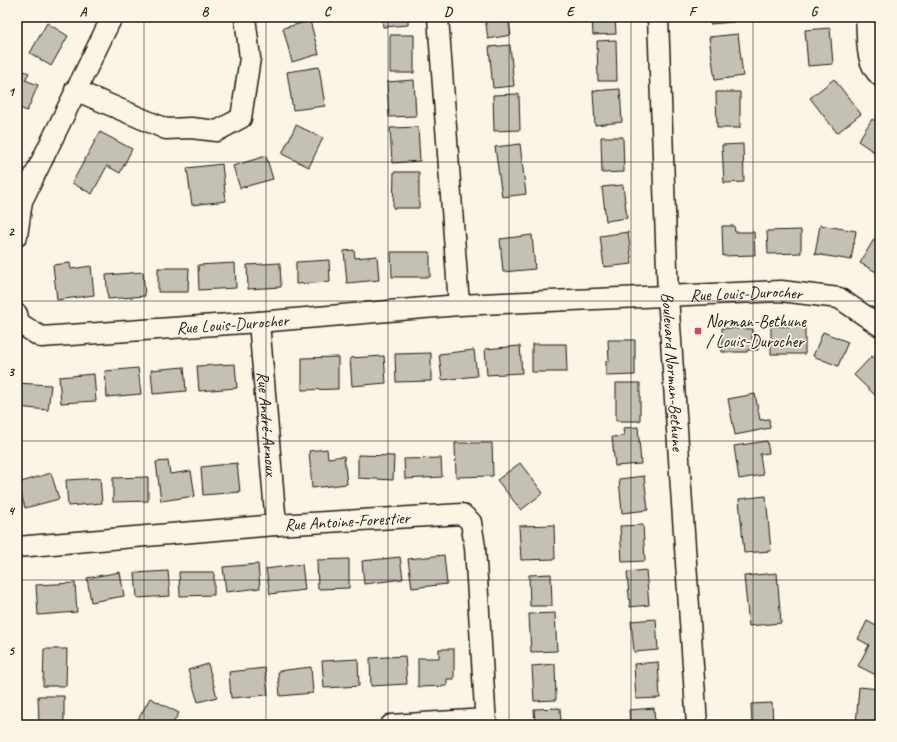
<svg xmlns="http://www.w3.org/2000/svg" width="897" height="742" viewBox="0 0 897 742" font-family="Caveat,sans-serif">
<rect width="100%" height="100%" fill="#fcf5e5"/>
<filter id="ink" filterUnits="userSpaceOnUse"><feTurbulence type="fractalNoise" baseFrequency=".025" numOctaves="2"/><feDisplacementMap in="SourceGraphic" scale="8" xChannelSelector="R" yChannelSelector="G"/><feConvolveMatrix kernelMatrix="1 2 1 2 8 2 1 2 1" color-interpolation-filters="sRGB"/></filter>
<g filter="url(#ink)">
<!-- building -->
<path fill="#c4c0b3" stroke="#1c1c1c" d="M64,17H80L77,22Z
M382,17H408V25L383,27Z
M485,17H508L511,35L488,39Z
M592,17H615L616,34L593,35Z
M709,17H733L734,22L710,24Z
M310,21L319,54L292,62L283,28Z
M47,23L68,36L51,66L30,53Z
M830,28L833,64L808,66L805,30Z
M738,34L743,76L715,80L709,37Z
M390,35H414V73H390Z
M616,40L617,81H598L597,41Z
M510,45L514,86L493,88L489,47Z
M319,67L325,106L293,110L287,72Z
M17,68L29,73L25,80L38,85L27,111L17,107Z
M834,79L861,114L837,133L810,98Z
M414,80L416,116L389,117L387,82Z
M620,89L622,122L595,125L593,91Z
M716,92H740V128H717Z
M519,94L520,130L494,131L493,95Z
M872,119L880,124V156L858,141Z
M296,125L323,138L309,167L282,154Z
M418,127L420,161L392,163L390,128Z
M100,132L132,149L120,173L107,166L92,194L72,183Z
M601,137H623L624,172L602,173Z
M520,144L526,194L502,197L495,147Z
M743,144L744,182L724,183L722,145Z
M266,156L273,179L240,188L233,166Z
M222,164L226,201L192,205L187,168Z
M394,172H419V208H393Z
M623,185L627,218L606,221L602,187Z
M820,225L856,231L851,260L815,254Z
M722,226H734L735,232H754L755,255L723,256Z
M801,230V253L768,254L767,231Z
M628,232L632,264L604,267L600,236Z
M532,235L535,269L503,272L500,239Z
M874,239L880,242V274L860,263Z
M354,250L355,258L377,256L379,280L347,283L344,251Z
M391,252H430V277H392Z
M329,260L330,282L296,284V262Z
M70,263L71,269L91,266L94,295L57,300L53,265Z
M235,263L236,288L199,290L198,265Z
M280,263L281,287L248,289L247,265Z
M158,268H189L188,292H158Z
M143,272L145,296L108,299L106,275Z
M771,326L805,327V354H771Z
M722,328L752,329V339L758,340V350H747V352H722Z
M823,332L848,342L838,366L813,356Z
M608,340H635V375L606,376V361H609Z
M532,344H566L567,372H532Z
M520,346L522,373L487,375L485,349Z
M474,350L477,376L442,380L439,354Z
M431,353V381L396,382L395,354Z
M384,356L386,383L352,386L350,358Z
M872,356L880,363V396L878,398L854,375Z
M338,357V389L302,390V358Z
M235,364L237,388L199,391L197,366Z
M184,367L186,391L153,394L151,370Z
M138,368L141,394L107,397L105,371Z
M94,374L96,401L61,403L59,377Z
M17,383L51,385L48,410L17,407Z
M616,383H640V421H616Z
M755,394L760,420L769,419L770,428L735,435L728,399Z
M638,427L641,464L615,466L612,437L624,436L623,428Z
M767,441L769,453L760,454L763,475L739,479L734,446Z
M455,443H492L493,476L456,477Z
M327,449L328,458L344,456L347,484L312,488L309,451Z
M358,455L394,456L393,480L358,478Z
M441,458L442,477L405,479L404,459Z
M168,461L170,474L191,471L195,496L161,501L156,462Z
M237,463L240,492L203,495L201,467Z
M520,463L543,493L521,510L497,480Z
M51,473L59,499L25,508L18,483Z
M644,476L648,510L622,513L619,479Z
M148,477V501L113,502V478Z
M100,478L102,503L68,506L66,480Z
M766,496L771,551L744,553L739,499Z
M554,525L555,559L521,560L519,526Z
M643,525L645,561L622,562L620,526Z
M444,555L447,584L412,588L408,559Z
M400,557L403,579L364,584L362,561Z
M349,559V588L318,589L317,560Z
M258,564L260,588L226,592L223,567Z
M302,564L305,590L270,594L266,569Z
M646,570L649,605L630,607L627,572Z
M168,571L170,596L137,598L135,573Z
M120,572L124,596L91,602L87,578Z
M179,572H214V595L180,596Z
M777,573L781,623L749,626L744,576Z
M551,574L552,606H530L529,575Z
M75,583L77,612L38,615L36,585Z
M555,613L557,651L531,652L529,614Z
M656,619L658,650L634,652L631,621Z
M867,621L880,628L877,634L880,635V677L858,666L869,645L858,639Z
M44,649H67L66,686H43Z
M439,649H454V679H447V686L418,687V658H439Z
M405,656L407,684L371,686L370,658Z
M358,659L359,686L324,688L322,661Z
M658,662L660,698L636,699L634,664Z
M208,664L217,697L198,702L188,670Z
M555,664L556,700L534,701L532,666Z
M311,667L313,693L280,696L278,671Z
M265,668L268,695L231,698L229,672Z
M859,687L880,689V725H856Z
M38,696H64V725H39Z
M150,698L179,713L172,725H135Z
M772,703L773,725H752L751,704Z
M560,708L561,725H535L534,709Z
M654,708L655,725H630L629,710Z"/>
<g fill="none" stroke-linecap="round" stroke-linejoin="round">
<!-- minor casing -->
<g stroke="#1c1c1c" stroke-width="23">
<g id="minor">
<path d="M438,17L459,305"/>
<path id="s1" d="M658,17L668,296L697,725"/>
<path d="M866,17C868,36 864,62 880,76"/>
<path d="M75,90L166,129L191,128L217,131L241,118L250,58L245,17"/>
<path d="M17,236L22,201L112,17"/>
<path id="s2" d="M17,314L19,323L41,337L259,322L459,305L781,291L839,298L880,326"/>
<path id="s3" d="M259,322L276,525"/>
<path id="s4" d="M17,547L276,525L462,514L471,522L475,547L486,725"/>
<path d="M391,725L486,719"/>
</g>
</g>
<!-- minor -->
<use href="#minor" stroke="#fcf5e5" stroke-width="20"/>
</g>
</g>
<!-- grid -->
<path fill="none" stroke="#1c1c1c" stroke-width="1" stroke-opacity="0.55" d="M144,17V725M266,17V725M388,17V725M509,17V725M631,17V725M753,17V725M17,162H880M17,301H880M17,441H880M17,580H880"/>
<!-- markers -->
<rect fill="#d1495b" stroke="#fcf5e5" stroke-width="1.5" x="694" y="327" width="8" height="8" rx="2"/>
<g text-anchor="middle" stroke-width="3.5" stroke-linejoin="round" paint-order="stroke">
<!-- street labels -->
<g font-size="17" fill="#1c1c1c" stroke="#fcf5e5">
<text dy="6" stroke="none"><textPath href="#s2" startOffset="742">Rue Louis-Durocher</textPath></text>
<text dy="6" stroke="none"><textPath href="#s2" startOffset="227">Rue Louis-Durocher</textPath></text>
<text dy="6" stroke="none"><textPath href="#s1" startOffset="355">Boulevard Norman-Bethune</textPath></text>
<text dy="6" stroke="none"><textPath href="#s3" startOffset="102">Rue André-Arnoux</textPath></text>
<text dy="6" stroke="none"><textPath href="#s4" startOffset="331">Rue Antoine-Forestier</textPath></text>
</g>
<!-- poi labels -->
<g font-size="17" fill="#1c1c1c" stroke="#fcf5e5" text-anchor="start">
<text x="706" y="327">Norman-Bethune<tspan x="706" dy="20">/ Louis-Durocher</tspan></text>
</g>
</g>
<!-- margin -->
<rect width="897" height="742" fill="none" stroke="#fcf5e5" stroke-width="44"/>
<rect x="22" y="22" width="853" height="698" fill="none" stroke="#1c1c1c" stroke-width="1.5"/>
<g font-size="13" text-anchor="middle" font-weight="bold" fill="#1c1c1c">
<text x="83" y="16">A</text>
<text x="205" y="16">B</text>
<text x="327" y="16">C</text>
<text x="448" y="16">D</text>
<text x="570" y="16">E</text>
<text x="692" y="16">F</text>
<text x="814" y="16">G</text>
<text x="11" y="96">1</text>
<text x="11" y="236">2</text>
<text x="11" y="376">3</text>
<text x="11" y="515">4</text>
<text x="11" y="655">5</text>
</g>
</svg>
